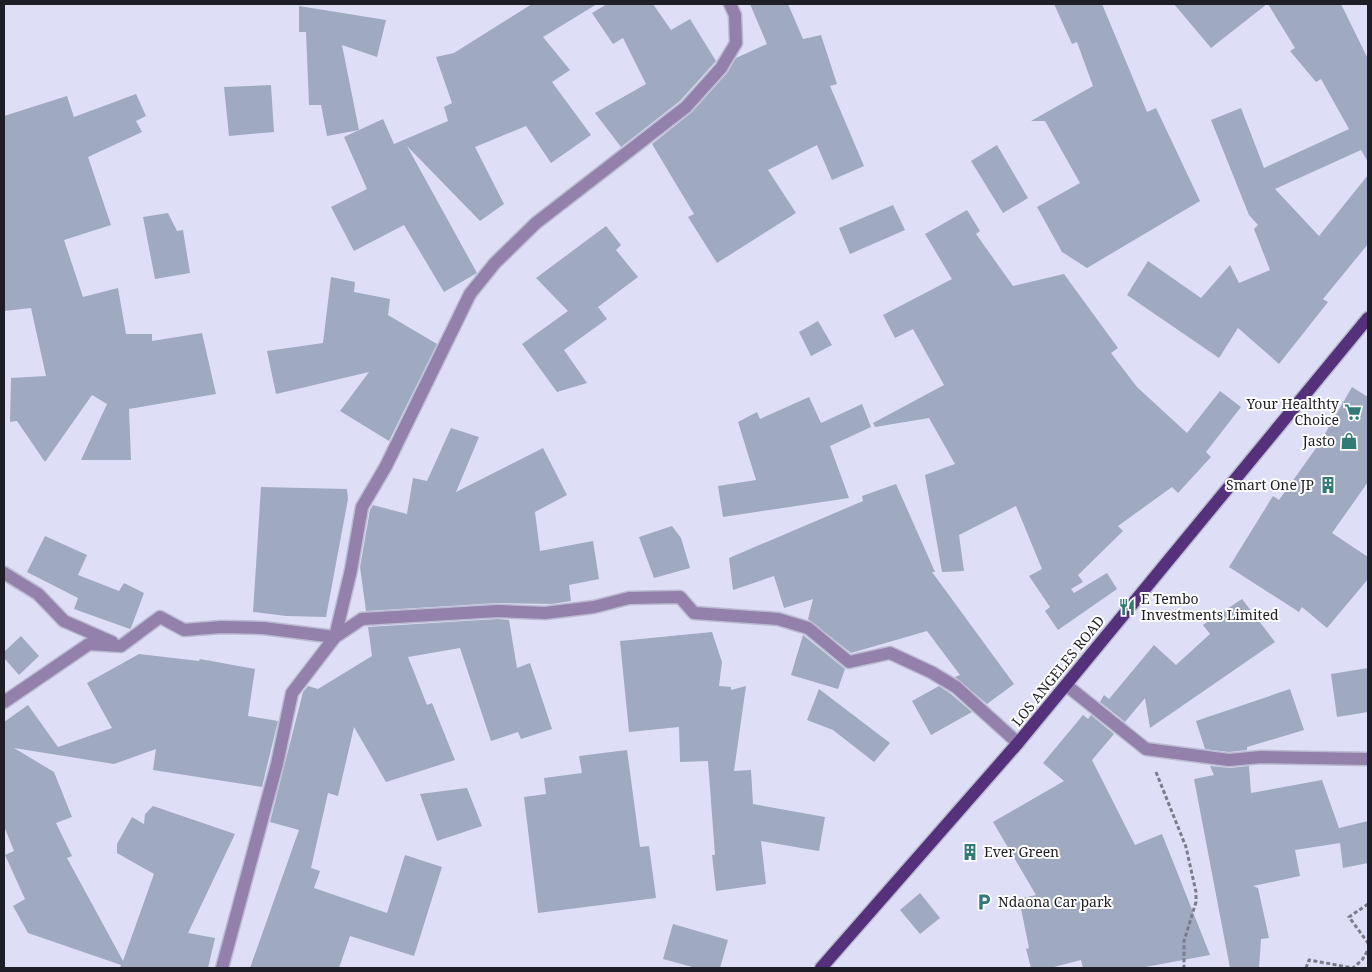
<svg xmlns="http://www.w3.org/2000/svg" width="1372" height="972" viewBox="0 0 1372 972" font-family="'Noto Serif',serif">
<rect width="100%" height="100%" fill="#dedff7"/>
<!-- building -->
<path fill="#9fa9bf" d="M532,4H597L543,37L570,70L552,82L591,135L551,163L526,126L475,147L504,204L480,221L407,146L477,273L444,292L404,225L354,251L331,207L367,189L344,137L383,119L394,144L448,121L444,107L452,103L436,57L454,53Z
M607,4H653L671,30L690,19L716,61L680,101L621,147L595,113L646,84L623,38L613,44L592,13Z
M750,4H788L803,39L821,35L837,84L830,86L864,166L832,180L817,145L768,170L796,213L717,263L688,217L694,214L652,144L692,112L727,73L736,58L767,44Z
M1054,4H1102L1147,112L1156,108L1200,201L1087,268L1062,252L1037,207L1080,183L1045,121H1031L1093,86L1077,42L1072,44Z
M1174,4H1267L1211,48Z
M1268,4H1341L1368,59V162L1361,150L1275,189L1319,236L1368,175V244L1323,299L1328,302L1279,364L1238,328L1219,358L1127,295L1148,261L1201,298L1230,265L1239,283L1270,270L1254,229L1258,225L1249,215L1211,120L1241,108L1264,168L1349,129L1321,79L1316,82L1290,51L1295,48Z
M299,6L386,20L377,57L342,45L359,130L327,136L321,105H309L306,32H299Z
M271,85L274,132L229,136L224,87Z
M136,94L146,116L136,121L142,132L88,157L111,225L64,240L83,297L118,288L126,334H152V341L202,333L216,394L129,409L131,460H81L107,404L92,395L45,462L17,421L10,422L11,378L46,376L31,308L4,311V116L67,96L74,117Z
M997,145L1028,198L1003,213L971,161Z
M893,205L905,230L850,254L839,228Z
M967,210L980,231L976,234L1013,286L1064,274L1118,348L1111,353L1137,387L1187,433L1220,391L1241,407L1206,452L1211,457L1178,493L1172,487L1118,526L1123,531L1078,575L1083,582L1071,589L1074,593L1107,573L1117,589L1058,630L1045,611L1050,607L1029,576L1042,569L1016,506L959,535L964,571L942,572L925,475L955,464L929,418L875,427L873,423L944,385L913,329L895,338L883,315L952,279L925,234Z
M168,213L177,231L183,230L190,273L155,279L143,217Z
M606,226L621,245L616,250L638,277L598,307L607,319L564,350L587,383L557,392L522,344L568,311L536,278Z
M331,277L355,282L354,292L390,299L388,315L437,344L389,441L340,411L369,372L276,394L267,351L323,343Z
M818,321L832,345L811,356L799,332Z
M1352,387L1368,397V482L1332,533L1368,557V579L1327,628L1302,607L1299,612L1229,567L1273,496L1279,500L1319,444Z
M809,397L821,423L862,404L871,427L830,446L849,498L723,517L718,486L756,480L738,422L757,412L760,419Z
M451,428L479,437L456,492L543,448L567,495L535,512L540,551L593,541L599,579L569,585L571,601L552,604L498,603L366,611L360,567L370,510L373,505L407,514L413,478L427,481Z
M896,484L935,572H932L1014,684L987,704L955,677L960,675L927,631L851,653L808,619L813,599L784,608L774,576L733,590L729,558L863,501L862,496Z
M261,487L347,489L348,499L326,617L286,616L253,612Z
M672,526L681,538L690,568L654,578L639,537Z
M45,536L87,555L78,575L119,591L124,583L144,593L131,628L130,629L74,609L78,598L27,572Z
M1242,599L1275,642L1150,728L1145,698L1125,722L1100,702L1104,695L1109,699L1154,645L1176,665L1210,634L1203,625Z
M498,619L509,620L517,668L530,663L552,729L521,739L518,732L491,741L460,648L408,657L427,705L432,703L455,760L386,782L354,727L338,796L328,793L311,868L320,871L314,888L387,913L405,855L442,867L414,956L350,936L339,968H250L299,830L270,822L303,692L308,686L318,689L372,656L368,627Z
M712,632L722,662L719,686L731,687V690L746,686L734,771L751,770L753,804L825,817L819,851L761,841L766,884L716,891L712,855H715L708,761L680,762L679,727L629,732L620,641Z
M803,635L845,669L838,689L791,675Z
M21,636L39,656L19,675L4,658V652Z
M139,654L199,661L200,659L255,669L248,716L278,721L262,787L153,770L156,749L114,764L14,748L54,772L72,817L56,823L72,856L67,858L123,961L154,874L117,853V844L132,817L144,824L145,814L153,806L235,834L188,933L215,938L208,968H120L121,965L28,933L13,906L25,899L5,855L14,851L4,826V722L28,705L58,747L112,728L87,683Z
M1368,668V712L1337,717L1331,674Z
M939,686L951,694L972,712L931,735L912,701Z
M819,689L890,743L874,762L833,730L807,720Z
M1290,689L1304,730L1247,747V750L1229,752L1205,749L1196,721Z
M1083,715L1088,719L1091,715L1114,734L1092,760L1135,845L1162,834L1210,955L1140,968H1083L1081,960L1050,968H1031L1026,949L1029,948L1019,899L1036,895L993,822L1064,781L1043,763Z
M627,750L640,847L649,846L656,898L538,913L524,797L546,794L544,778L582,773L579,756Z
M1210,766L1230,768L1249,766L1251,793L1322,780L1339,828L1368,821V863L1343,868L1340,843L1295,850L1300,876L1253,886L1258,888L1269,938L1261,939L1259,968H1230L1194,779L1214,775Z
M467,788L482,826L437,841L420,794Z
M920,893L940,918L920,934L900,910Z
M673,924L728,940L720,968H696L663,959Z"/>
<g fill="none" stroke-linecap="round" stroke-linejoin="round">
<!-- minor casing -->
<g stroke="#bbbcd1" stroke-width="15">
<path id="minor" d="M4,573L38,594L64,621L112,642
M335,637L351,570L362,507L386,466L470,294L495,263L536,223L686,107L721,68L736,43L735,15L730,4
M1066,685L1146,749L1229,760L1261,757L1368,759
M4,702L89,644L121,646L160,617L184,630L221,627L263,628L335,637
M222,968L277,764L292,693L335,637L362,619L498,611L545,613L594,607L629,598L680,597L694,613L778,619L808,628L849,662L890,653L931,672L956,687L1018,743"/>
</g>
<!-- major casing -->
<g stroke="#bbbcd1" stroke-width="15">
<path id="major" d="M821,968L1018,743L1368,318"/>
</g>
<!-- path -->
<path stroke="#7b7c8b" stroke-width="3" stroke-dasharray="4 2.5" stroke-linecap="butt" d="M1156,772L1186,847L1196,892V902L1184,941V968
M1368,904L1349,917L1368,943
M1306,968L1309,960L1353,968L1362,960L1368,950"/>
<!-- minor -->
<use href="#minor" stroke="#9381ac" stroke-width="12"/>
<!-- major -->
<use href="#major" stroke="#55307b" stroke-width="12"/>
</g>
<!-- icons -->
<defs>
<g id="supermarket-bare" transform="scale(1.35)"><path d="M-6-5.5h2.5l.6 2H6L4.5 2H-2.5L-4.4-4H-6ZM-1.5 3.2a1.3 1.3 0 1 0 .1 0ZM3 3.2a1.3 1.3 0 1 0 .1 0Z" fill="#317a76" stroke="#fff" stroke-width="2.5" paint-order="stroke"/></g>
<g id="shop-bare" transform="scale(1.35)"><path d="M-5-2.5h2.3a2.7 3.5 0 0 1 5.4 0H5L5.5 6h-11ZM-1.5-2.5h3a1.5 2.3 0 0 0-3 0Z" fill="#317a76" stroke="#fff" stroke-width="2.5" paint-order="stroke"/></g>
<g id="building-bare" transform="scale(1.35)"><path d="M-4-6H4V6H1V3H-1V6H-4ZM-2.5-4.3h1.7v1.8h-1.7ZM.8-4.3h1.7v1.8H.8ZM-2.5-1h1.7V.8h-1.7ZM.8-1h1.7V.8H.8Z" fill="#317a76" stroke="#fff" stroke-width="2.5" paint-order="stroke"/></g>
<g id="restaurant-bare" transform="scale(1.35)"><path d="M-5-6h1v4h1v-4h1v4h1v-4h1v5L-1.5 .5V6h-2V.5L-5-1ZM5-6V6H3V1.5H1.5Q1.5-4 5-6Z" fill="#317a76" stroke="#fff" stroke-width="2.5" paint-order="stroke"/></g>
<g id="parking-bare" transform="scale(1.35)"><path d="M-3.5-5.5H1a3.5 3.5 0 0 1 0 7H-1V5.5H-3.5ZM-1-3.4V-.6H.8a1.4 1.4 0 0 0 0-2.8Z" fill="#317a76" stroke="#fff" stroke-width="2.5" paint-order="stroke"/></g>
</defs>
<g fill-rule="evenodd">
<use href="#supermarket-bare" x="1353" y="412"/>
<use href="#shop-bare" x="1349" y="441"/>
<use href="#building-bare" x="1328" y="485"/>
<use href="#restaurant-bare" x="1127" y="607"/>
<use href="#building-bare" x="970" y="852"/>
<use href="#parking-bare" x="984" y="902"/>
</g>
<g text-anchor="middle" stroke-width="4" stroke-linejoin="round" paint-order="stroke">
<!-- poi labels -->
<g font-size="14" fill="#1e1e26" stroke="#fff" text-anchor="end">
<text x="1339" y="409">Your Healthty<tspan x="1339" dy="16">Choice</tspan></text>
<text x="1335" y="446">Jasto</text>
<text x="1314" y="490">Smart One JP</text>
<text x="1141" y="604" text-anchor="start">E Tembo<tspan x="1141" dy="16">Investments Limited</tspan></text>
<text x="984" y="857" text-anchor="start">Ever Green</text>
<text x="998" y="907" text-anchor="start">Ndaona Car park</text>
</g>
<!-- street labels -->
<g font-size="14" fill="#1e1e26" stroke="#fff">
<text transform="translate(1058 671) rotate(-51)" y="5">LOS ANGELES ROAD</text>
</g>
</g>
<!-- border -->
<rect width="1372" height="972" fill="none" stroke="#1e1e26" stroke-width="10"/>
</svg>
